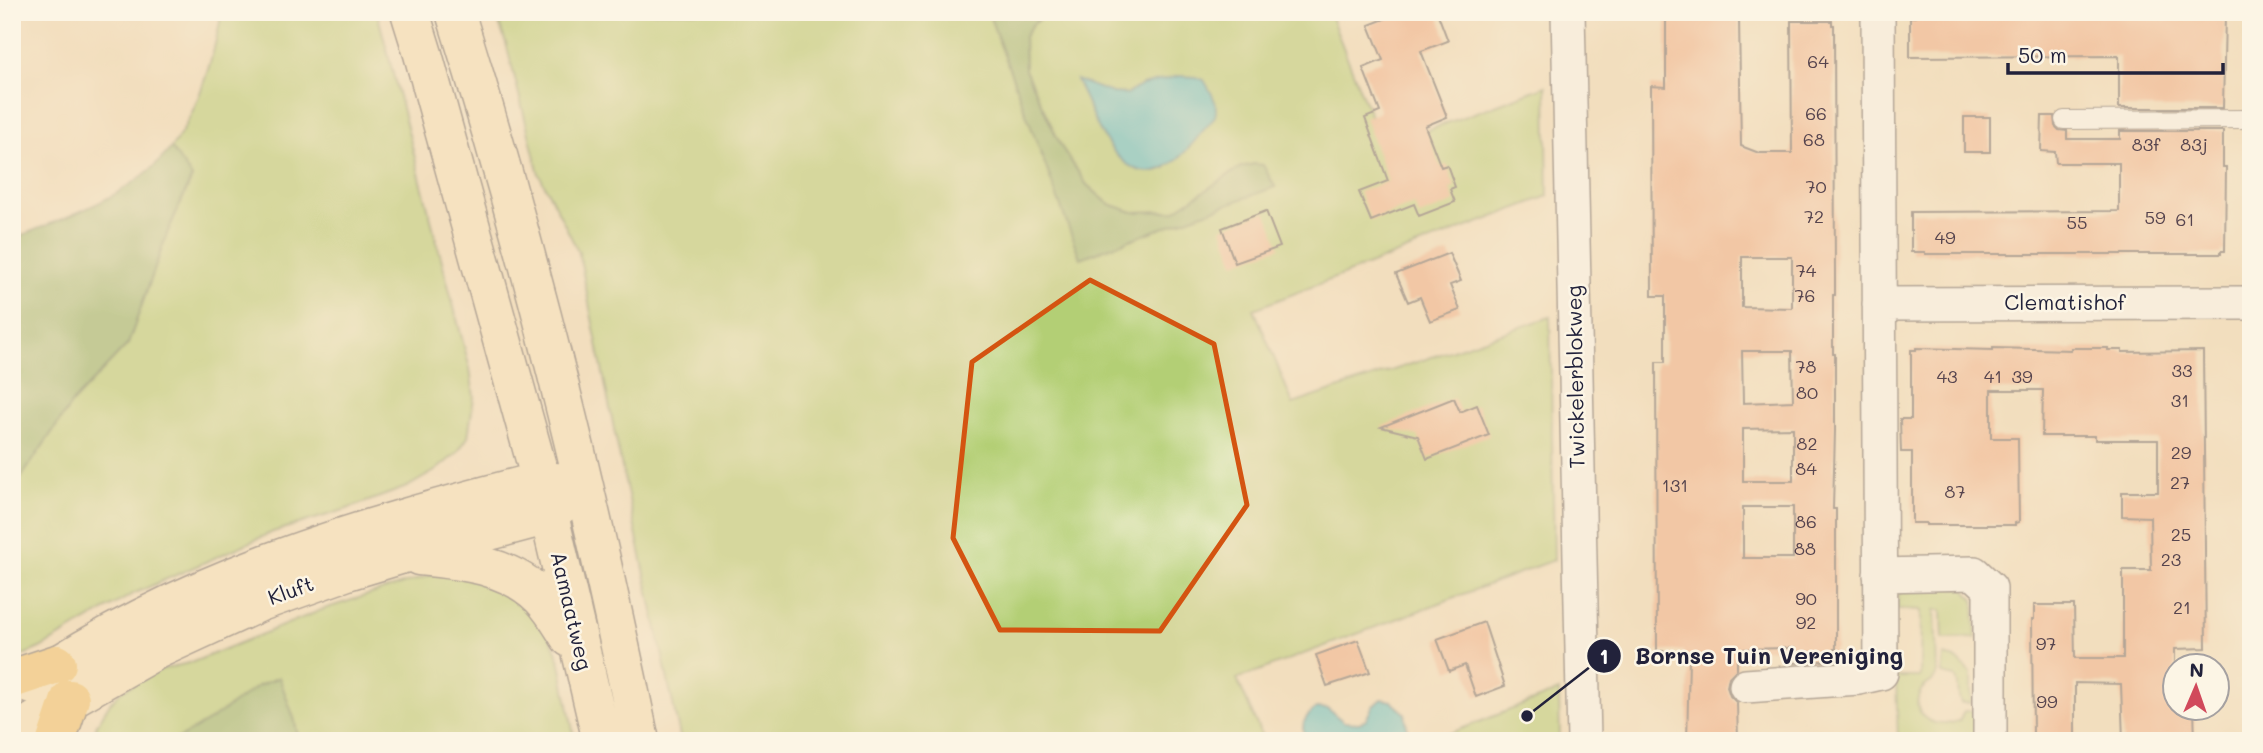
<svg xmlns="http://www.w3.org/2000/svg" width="2263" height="753" viewBox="0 0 2263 753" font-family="Mali,sans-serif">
<rect width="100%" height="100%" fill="#fcf5e5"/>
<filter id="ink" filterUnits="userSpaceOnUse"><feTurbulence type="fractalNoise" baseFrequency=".0143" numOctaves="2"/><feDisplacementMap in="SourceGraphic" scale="14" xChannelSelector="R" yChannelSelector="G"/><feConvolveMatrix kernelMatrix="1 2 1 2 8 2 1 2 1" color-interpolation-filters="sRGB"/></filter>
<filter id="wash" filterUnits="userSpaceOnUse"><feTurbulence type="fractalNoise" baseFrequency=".00686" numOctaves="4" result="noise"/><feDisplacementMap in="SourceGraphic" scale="28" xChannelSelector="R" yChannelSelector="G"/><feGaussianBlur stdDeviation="1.57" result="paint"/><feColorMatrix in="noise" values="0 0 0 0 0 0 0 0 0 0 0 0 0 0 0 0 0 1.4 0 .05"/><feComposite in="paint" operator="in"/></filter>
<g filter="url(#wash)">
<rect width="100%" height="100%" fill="#f2debe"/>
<!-- green -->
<path fill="#b3cf75" stroke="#6a7858" stroke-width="2" fill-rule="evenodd" d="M222,12H377L470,369L474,397L468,437L457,453L435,471L407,487L347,509L273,532L133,594L40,648L12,660V491L72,403L128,344L168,231L192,178L171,148C198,113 214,55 222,12Z
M495,12H988L1081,258L1275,186L1254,164L1241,167L1174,211L1133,212L1109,204L1087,185L1062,148L1025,70L1024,37L1032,25L1047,12H1329L1383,147L1546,86L1548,196L1254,309L1293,404L1550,317L1554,560L1237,679L1264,741H681L618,449L579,253L539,174L506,43ZM1078,81L1112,93L1127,94L1142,85L1166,168L1152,172L1138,170Z
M470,571L541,616L559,658L575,741H299L294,718L210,720L174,741H91L97,724L110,703L121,691L159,670L193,662L324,609L434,574Z
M1905,587L1964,588L1974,600L1976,638L1943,639L1942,610H1935L1937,673C1933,684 1928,682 1922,689C1913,702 1918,717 1932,722C1942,726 1951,724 1960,720L1964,711H1977V741H1898L1896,677H1920L1921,610L1897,609L1898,595Z
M1944,656L1958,660L1971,674V703H1961C1956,695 1961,685 1955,677L1942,674Z
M1559,691L1560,741H1430Z"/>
<!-- forest -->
<path fill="#8eb266" stroke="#586a50" stroke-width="2" d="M988,12H1047L1032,25L1024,37L1025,70L1062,148L1087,185L1109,204L1133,212L1174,211L1241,167L1254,164L1263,165L1275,187L1080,258Z
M171,148L192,177L168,231L128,344L72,403L12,491V239C67,217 133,196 171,148Z
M279,677L294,718L299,741H174L210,720L258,686Z"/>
<!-- water -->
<path fill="#51beca" stroke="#3a7082" stroke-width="2" d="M1179,76L1196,77L1204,80C1210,91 1219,103 1215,116C1213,121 1205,128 1201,133C1182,158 1154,189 1122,160C1102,143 1088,105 1076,80L1112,93L1127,94L1142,85Z
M1381,699L1391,701L1405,713L1407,727L1401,741H1306C1300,726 1303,718 1316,708L1328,709L1344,722L1359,723L1366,720L1372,707Z"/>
<g id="blocks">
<!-- building -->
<path fill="#f2ab87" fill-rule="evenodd" d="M1402,12H1437L1448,41L1421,51L1447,117L1425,126L1441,167L1447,165L1455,187L1450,189L1455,202L1419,216L1414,204L1371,221L1359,192L1388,181L1365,118L1380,112L1363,68L1383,60L1369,25Z
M2173,14L2225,15L2223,108H2119V56L1910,57V17H1915V15Z
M1666,19H1739L1741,146L1759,153H1792L1791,21H1832V25H1834L1835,278V295H1833V354H1835V431L1833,509H1836V649H1834V660L1794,663V648L1744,649V661H1737V669L1729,677L1727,687L1730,696L1737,703L1738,741H1687L1689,660H1683V651H1657L1656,362H1665V296H1652L1651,86L1666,87ZM1742,257H1792V308L1742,307ZM1742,351H1792L1793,401L1743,403ZM1793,428V481H1743V429ZM1743,507H1793V558H1743Z
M2042,116H2054L2055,126L2059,130L2067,131V139H2120V131H2223V167H2226L2225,251H2221V254H1925V252H1911V212L2119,211V163H2056L2055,152L2041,151Z
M1964,117H1990V152H1964Z
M1266,211L1280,247L1235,263L1222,228Z
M1449,253L1461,281L1450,285L1460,310L1430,321L1420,297L1408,302L1396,274Z
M1916,348L1993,350V348L2071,350V348H2108V350H2122V352L2203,351L2206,648L2175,649V708H2194L2195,741H2123L2121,684L2075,683V738H2033L2032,619H2034V605H2074L2075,658H2123V570H2151L2150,517L2122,516V492H2158V440H2095V436H2042L2043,390H1991V438H2018L2019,522L2015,523V525H1926V523H1912V452H1901L1900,419H1911V350H1916Z
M1454,398L1460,412L1477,405L1489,435L1427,459L1418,436L1381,427Z
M1484,622L1505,686L1476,697L1465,665L1449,671L1437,639Z
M1358,640L1370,672L1327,686L1316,655Z"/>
</g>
</g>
<g filter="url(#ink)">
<use href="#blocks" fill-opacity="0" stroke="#6b6469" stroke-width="2"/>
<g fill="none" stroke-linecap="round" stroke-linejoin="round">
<!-- lane casing -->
<g stroke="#6b6469" stroke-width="20">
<path id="lane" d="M2064,120L2251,119"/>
</g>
<!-- street casing -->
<g stroke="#6b6469" stroke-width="36">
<path id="street" d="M1568,12L1584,741
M1879,304L2251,303
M1880,575L1974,573L1990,588V741
M1746,686L1859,678L1881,673L1878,12"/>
</g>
<!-- secondary casing -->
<g stroke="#6b6469" stroke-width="41">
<path id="secondary" d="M410,12L423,54L541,481L602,741
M455,12C530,251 590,496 640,741
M419,556C462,560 509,565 541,597C553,609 561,624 570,638
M29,684C187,577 359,528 541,481L568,483
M12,736L70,699L156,650L260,602L350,570L403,554L549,515L569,497"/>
</g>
<!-- highway casing -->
<g stroke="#6b6469" stroke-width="41">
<path id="highway" d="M12,679L57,664
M56,741L70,699"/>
</g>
<!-- lane -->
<use href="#lane" stroke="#fff" stroke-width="18"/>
<!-- street -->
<use href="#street" stroke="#fff" stroke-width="33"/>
<!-- secondary -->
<use href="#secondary" stroke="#fae7c3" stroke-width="38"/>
<!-- highway -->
<use href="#highway" stroke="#f3c26a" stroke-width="38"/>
</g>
</g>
<!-- marked area -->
<path d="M0 0H2263V753H0ZM1090,280L1214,344L1247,505L1160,631L1000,630L953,538L972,362Z" fill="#f2debe" fill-opacity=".55" fill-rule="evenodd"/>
<path fill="none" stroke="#d45411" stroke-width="5" stroke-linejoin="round" d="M1090,280L1214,344L1247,505L1160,631L1000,630L953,538L972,362Z"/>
<g text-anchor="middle" stroke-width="5" stroke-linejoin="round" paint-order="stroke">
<!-- number labels -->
<g font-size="18" fill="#56444e">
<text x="1818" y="68">64</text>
<text x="1816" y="120">66</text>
<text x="1814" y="146">68</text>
<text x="2146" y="151">83f</text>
<text x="2194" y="151">83j</text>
<text x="1816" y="193">70</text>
<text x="1814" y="223">72</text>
<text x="2155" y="224">59</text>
<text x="2185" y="226">61</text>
<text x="2077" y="229">55</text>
<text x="1945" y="244">49</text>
<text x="1806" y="277">74</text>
<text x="1805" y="302">76</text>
<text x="1806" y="373">78</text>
<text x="2182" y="377">33</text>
<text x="1947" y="383">43</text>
<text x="1993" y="383">41</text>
<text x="2022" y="383">39</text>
<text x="1807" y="399">80</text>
<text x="2180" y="407">31</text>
<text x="1807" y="450">82</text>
<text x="2181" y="459">29</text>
<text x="1806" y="475">84</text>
<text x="2180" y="489">27</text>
<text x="1675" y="492">131</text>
<text x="1955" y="498">87</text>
<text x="1806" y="528">86</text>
<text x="2181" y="541">25</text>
<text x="1805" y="555">88</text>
<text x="2171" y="566">23</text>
<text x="1806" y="605">90</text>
<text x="2182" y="614">21</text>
<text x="1806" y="629">92</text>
<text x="2046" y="650">97</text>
<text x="2047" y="708">99</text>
</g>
<!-- street labels -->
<g font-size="21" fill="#22223b" stroke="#fcf5e5">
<text x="2065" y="310">Clematishof</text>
<text transform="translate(1576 377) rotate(-91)" y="7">Twickelerblokweg</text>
<text transform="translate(291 591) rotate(-20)" y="7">Kluft</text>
<text transform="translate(571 611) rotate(77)" y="7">Aamaatweg</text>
</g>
</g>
<!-- callouts -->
<path fill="none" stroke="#22223b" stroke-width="2.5" d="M1527 716L1604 656"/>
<g fill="#22223b" stroke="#fcf5e5" stroke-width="2.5">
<circle cx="1527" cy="716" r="7"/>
<circle cx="1604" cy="656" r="18"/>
</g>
<g font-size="21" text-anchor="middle" font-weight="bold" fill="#fff">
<text x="1604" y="664">1</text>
</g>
<g font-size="23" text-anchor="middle" font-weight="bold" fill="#22223b" stroke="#fcf5e5" stroke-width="5" stroke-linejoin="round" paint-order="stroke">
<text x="1769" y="664">Bornse Tuin Vereniging</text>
</g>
<!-- margin -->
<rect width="2263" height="753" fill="none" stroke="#fcf5e5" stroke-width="42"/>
<!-- north arrow -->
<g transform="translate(2196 687) rotate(2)"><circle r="33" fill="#fcf5e5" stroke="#a5a1a1" stroke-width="2"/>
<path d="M0-5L12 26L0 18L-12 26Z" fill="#d1495b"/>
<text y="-10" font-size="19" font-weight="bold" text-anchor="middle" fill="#22223b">N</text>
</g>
<!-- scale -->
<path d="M2008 63v10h215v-10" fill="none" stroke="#22223b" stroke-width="3.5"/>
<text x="2018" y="63" font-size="21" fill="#22223b" stroke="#fcf5e5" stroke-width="5" paint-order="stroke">50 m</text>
</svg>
